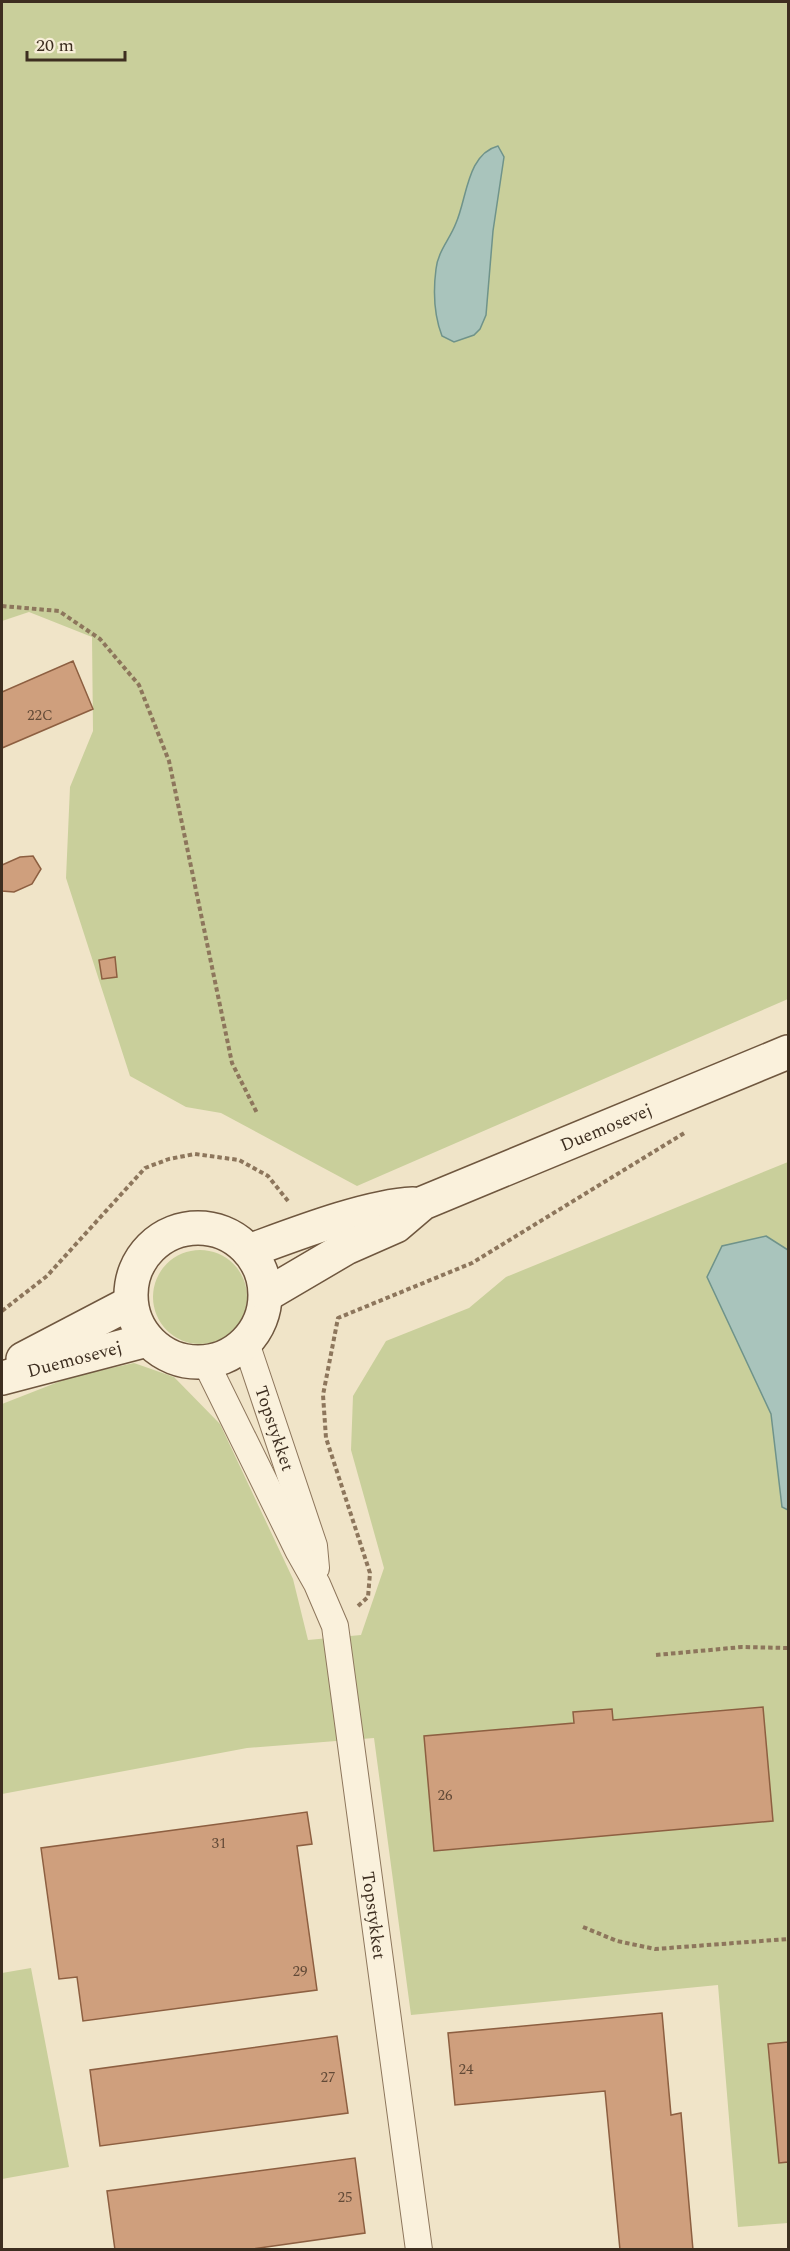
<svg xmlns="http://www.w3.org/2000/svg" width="790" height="2251" viewBox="0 0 790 2251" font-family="Spectral,serif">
<rect width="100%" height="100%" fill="#f0e4c8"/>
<!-- green -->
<path fill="#c9cf9b" d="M2,2H788V999L357,1186L221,1113L186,1107L130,1076L66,878L70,787L93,731L92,637L29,612L2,621Z
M788,1162V2223L738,2227L718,1985L411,2015L374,1738L247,1748L2,1794V1404L71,1377L134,1363L174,1377L220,1424L293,1579L308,1640L361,1635L384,1568L351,1450L353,1396L386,1341L469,1308L506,1277Z
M153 1297a47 47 0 1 1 94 0a47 47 0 1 1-94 0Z
M31,1968L69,2167L2,2179V1973Z"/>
<!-- water -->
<path fill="#a9c4bc" stroke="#6f938a" stroke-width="1.5" d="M498,146L504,157L493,231L486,315L480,329L474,335L454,342L442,336C434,315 433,292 436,269C438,251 450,239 456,223C467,198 467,154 498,146Z
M766,1236L788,1250V1510L782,1507L771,1414L707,1277L722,1246Z"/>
<!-- building -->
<path fill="#cf9f7d" stroke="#8d5f41" stroke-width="1.5" d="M73,661L93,709L2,748V692Z
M33,856L41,869L32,884L14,892L2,891V865L20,857Z
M115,957L117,977L102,979L99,960Z
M763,1707L773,1821L434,1851L424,1736L574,1723L573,1712L612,1709L613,1720Z
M307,1812L312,1844L297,1846L317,1990L83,2021L77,1977L59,1979L41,1848Z
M662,2013L671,2115L681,2113L693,2250H620L605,2091L455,2105L448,2033Z
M337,2036L348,2113L100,2146L90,2070Z
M788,2042V2162L779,2163L768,2044Z
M355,2158L365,2233L245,2250H115L107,2191Z"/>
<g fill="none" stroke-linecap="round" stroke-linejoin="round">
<!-- street casing -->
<g stroke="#8d765c" stroke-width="28">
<g id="street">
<path id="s1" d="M246,1343L314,1546L316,1568"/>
<path id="s2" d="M206,1363L299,1552L317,1584L335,1626L419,2250"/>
</g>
</g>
<!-- secondary casing -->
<g stroke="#6f573f" stroke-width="36">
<g id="secondary">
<circle cx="198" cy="1295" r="67"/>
<path d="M249,1251C293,1235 367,1206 413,1204"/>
<path id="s3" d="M266,1295L346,1248L396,1226L423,1203L788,1052"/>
<path d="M23,1359L130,1303"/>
<path id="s4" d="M2,1378L147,1340"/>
</g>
</g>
<!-- path -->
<path stroke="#8d765c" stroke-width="4" stroke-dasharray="4.5 3" stroke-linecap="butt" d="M2,606L59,611L100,639L139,685L169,761L232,1063L257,1113
M2,1311L47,1276L145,1168L169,1159L195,1154L239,1160L268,1176L288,1201
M358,1606L368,1597L370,1573L326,1438L323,1395L338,1318L472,1263L686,1132
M656,1655L742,1647L788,1648
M583,1927L617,1941L655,1949L788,1939"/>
<!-- street -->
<use href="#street" stroke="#faf1dc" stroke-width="26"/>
<!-- secondary -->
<use href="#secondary" stroke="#faf1dc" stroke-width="33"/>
</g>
<g text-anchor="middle" stroke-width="4.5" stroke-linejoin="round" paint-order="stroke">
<!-- number labels -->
<g font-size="15" fill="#624a37">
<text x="40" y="720">22C</text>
<text x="445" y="1800">26</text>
<text x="219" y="1848">31</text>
<text x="300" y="1976">29</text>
<text x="466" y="2074">24</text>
<text x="328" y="2082">27</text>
<text x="345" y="2202">25</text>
</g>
<!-- street labels -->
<g font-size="18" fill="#3d2e20" stroke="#f7eed8">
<text dy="6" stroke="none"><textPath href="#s3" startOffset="381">Duemosevej</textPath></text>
<text dy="6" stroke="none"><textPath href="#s4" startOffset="75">Duemosevej</textPath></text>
<text dy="6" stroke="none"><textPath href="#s1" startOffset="90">Topstykket</textPath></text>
<text dy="6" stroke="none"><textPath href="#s2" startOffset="585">Topstykket</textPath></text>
</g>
</g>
<!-- border -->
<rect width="790" height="2251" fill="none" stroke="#3d2e20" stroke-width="6"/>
<!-- scale -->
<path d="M27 51v9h98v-9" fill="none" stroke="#3d2e20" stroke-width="3"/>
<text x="36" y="51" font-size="18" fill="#3d2e20" stroke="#f7eed8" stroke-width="4.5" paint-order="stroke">20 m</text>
</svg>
